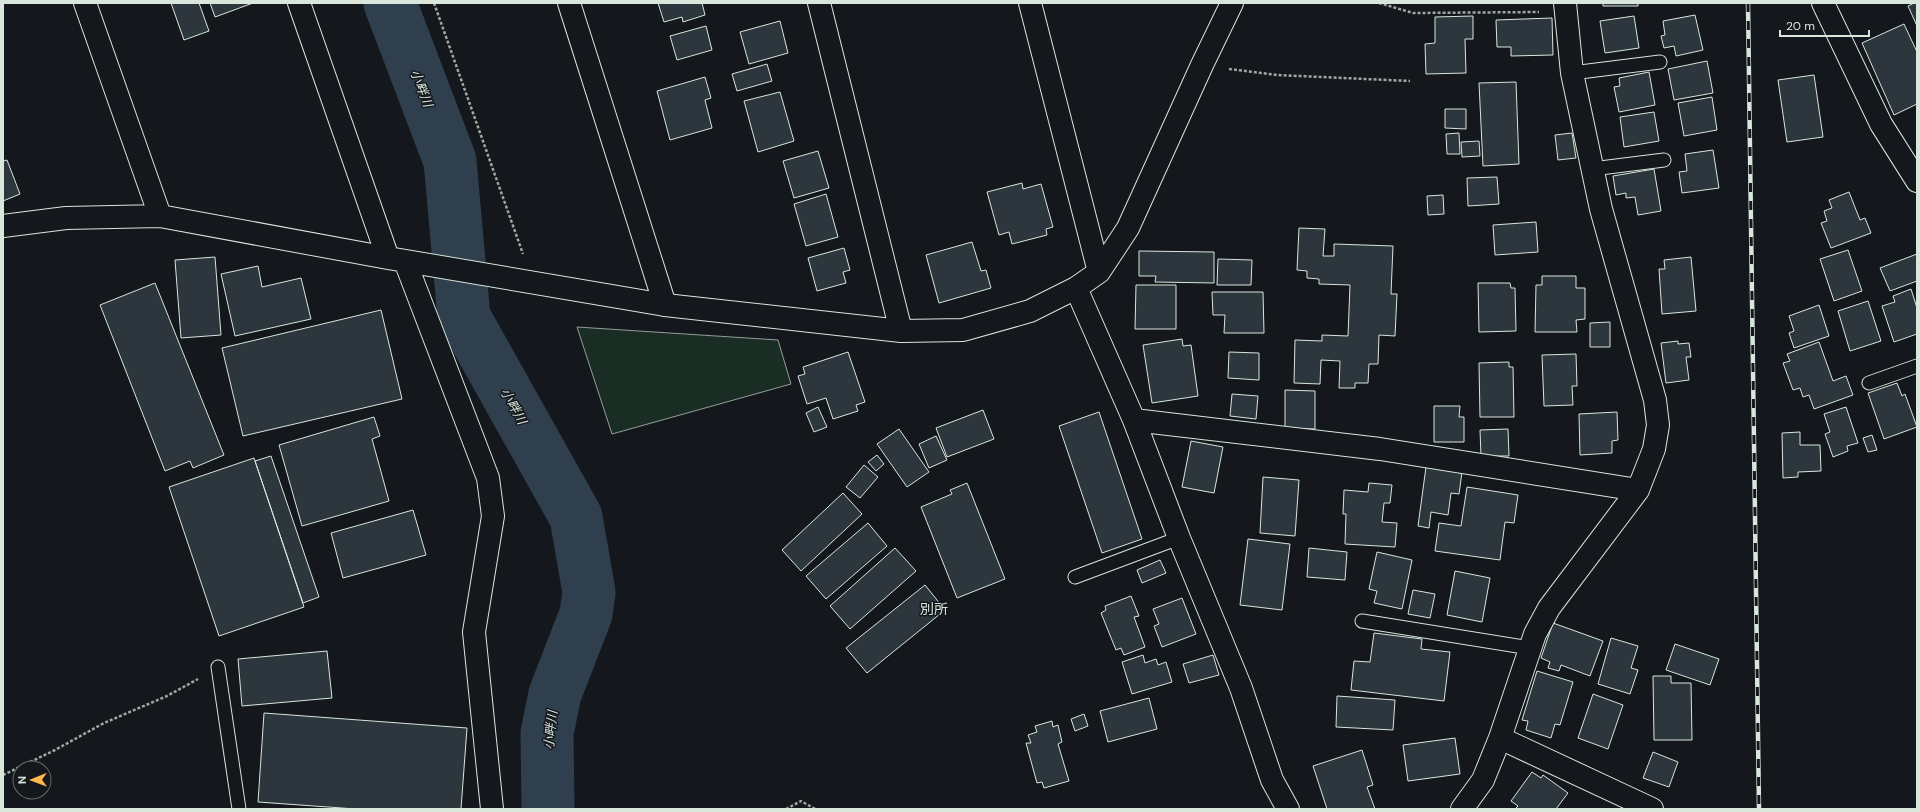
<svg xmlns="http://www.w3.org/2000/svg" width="1920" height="812" viewBox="0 0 1920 812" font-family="'DM Sans','Noto Sans JP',sans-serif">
<rect width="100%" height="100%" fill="#14181c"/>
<!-- green -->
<path fill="#1a2d24" stroke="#939e99" d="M577,327L778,340L791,384L612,434Z"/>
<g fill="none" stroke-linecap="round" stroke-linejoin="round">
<!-- river -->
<path stroke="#2f3f4d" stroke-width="53" d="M390,3L450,161L464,317L576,517L589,592L586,614L555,694L547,733L548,809"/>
</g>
<!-- building -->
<path fill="#2c363c" stroke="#d8e6dc" d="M171,3H199L209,31L184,40Z
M210,3H253L215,17Z
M658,3H702L705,15L683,22L682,17L664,22Z
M1603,3H1638V6H1603Z
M1914,3H1917V26L1908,6Z
M1695,15L1703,50L1676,56L1674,46L1664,48L1661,36L1665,35L1663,21Z
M1473,16V39H1465L1466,73L1426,74L1425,44L1435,43V17Z
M1634,16L1639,48L1605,53L1600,21Z
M1552,18L1553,55L1511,56V47H1497L1496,20Z
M780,21L788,53L749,64L740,32Z
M1904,24L1917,52V104L1894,115L1862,43Z
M706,26L712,50L677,60L670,36Z
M1707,61L1713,93L1674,100L1668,69Z
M767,64L772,81L737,91L732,74Z
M1649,72L1655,105L1619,112L1614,87L1620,86L1619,78Z
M1814,75L1823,137L1787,142L1778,80Z
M705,77L711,98L705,100L712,128L670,140L657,91Z
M1516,82L1519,164L1483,166L1479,83Z
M780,92L794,141L758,152L744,101Z
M1712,97L1717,130L1684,136L1678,103Z
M1445,109H1466V129L1445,128Z
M1654,112L1659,141L1624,147L1620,117Z
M1459,133L1460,154H1447L1446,134Z
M1572,133L1576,158L1558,160L1555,135Z
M1479,141L1480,156L1462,157L1461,142Z
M1713,150L1719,188L1682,193L1679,172L1687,171L1685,154Z
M818,151L829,188L794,198L783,161Z
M7,160L20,194L3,201V161Z
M1654,169L1661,211L1638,215L1635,197L1626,198V193L1616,195L1613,176Z
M1497,177L1499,204L1468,206L1467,178Z
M1022,183L1023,189L1041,184L1053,227L1046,229L1047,235L1012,244L1009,232L999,235L987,192Z
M1849,192L1860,220L1865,218L1871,233L1831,248L1821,223L1827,221L1824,211L1832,208L1829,200Z
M826,194L838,237L806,246L794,204Z
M1443,195L1444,214L1428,215L1427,196Z
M1536,222L1538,252L1495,255L1493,225Z
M1299,228L1325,229L1323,256H1334V244L1393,246L1391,294H1397L1395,336L1379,335L1378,364H1369L1368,383H1355V388H1339L1340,361L1321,360L1320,384L1294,383L1295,340L1322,341V335L1348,336L1350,285L1319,284V279L1307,278V271L1297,270Z
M972,242L981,271L986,270L991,288L939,303L926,255Z
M844,248L850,270L843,272L846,283L817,291L808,258Z
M1848,250L1862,291L1834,301L1820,259Z
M1139,251L1214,252V283L1155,282L1156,276H1139Z
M1917,254V281L1890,291L1880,268Z
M215,257L221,335L181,338L175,260Z
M1691,257L1696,311L1662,314L1659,269H1665L1664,260Z
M1218,259L1252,260L1251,285H1217Z
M258,266L262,287L301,278L311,319L235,336L221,274Z
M1542,276H1576V288H1585V319L1576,320L1577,332H1535L1536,285H1542Z
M155,283L224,455L193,468L190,461L165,471L100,305Z
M1478,283H1510L1511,288H1515L1516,331L1479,332Z
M1136,285H1176V329H1135Z
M1911,289L1917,308V334L1894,342L1882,306L1895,302L1893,296Z
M1212,292H1263L1264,333H1224L1225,315H1213Z
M1868,301L1881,341L1850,351L1838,311Z
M1819,305L1829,336L1794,348L1789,333L1794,331L1789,316Z
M381,310L402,399L243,436L222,348Z
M1610,322V347H1590V323Z
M1182,339L1183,346L1191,345L1198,396L1152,403L1143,345Z
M1678,341V344L1689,343L1691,357H1686L1689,380L1666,383L1661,343Z
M1819,342L1833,381L1846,376L1853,395L1814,409L1809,395L1803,397L1800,388L1793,390L1783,363L1790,361L1787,354Z
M848,352L865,402L856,405L858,411L833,419L826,398L807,404L798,376L805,374L803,367Z
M1229,352L1259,353V380L1228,378Z
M1576,354L1577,386H1572L1573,405L1544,406L1542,355Z
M1509,362V367H1513L1514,417H1480L1479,363Z
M1897,383L1902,396L1905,394L1917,427L1884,439L1868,393Z
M1285,390L1315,391V429L1285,428Z
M1232,394L1258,396L1256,419L1230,416Z
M1434,406H1460L1459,417H1464V442H1434Z
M818,407L827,427L814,432L806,413Z
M1846,407L1858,443L1847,446L1848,451L1833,457L1825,434L1830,432L1824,414Z
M983,410L994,439L947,457L936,428Z
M1099,412L1142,539L1102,553L1059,426Z
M1617,412L1618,440L1612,441V453L1580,455L1579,414Z
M374,417L380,436L372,439L389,501L302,526L279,445Z
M899,429L929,472L907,487L877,444Z
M1508,429L1509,456H1481L1480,430Z
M1800,432V445H1820L1821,471L1798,472V477L1783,478L1782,433Z
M1872,435L1877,450L1868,452L1863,438Z
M936,436L947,460L929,468L919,444Z
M1191,441L1223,447L1214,493L1182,487Z
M877,455L884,464L876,471L868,462Z
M271,456L319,597L303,603L255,461Z
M254,458L304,607L219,636L169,487Z
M864,465L878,477L860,498L846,487Z
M1426,467L1462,472L1459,494L1451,493L1448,515L1431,512L1429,528L1418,526Z
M1263,477L1299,480L1295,536L1260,533Z
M967,483L1005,579L957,598L921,507L952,494L950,490Z
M1369,483L1392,485L1390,503H1384L1382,522L1397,523L1395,547L1345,544L1346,514H1343L1344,490L1368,492Z
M1467,487L1518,495L1514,523L1505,522L1500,560L1435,551L1439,523L1461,526Z
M843,493L862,514L801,571L782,550Z
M413,510L426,555L343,578L331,533Z
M868,523L887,546L826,599L806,576Z
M1248,539L1290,544L1282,610L1240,605Z
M895,548L916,571L850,629L830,606Z
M1309,548L1347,552L1345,580L1307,577Z
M1377,552L1412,560L1402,609L1374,603L1377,591L1369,589Z
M1160,560L1166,573L1142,583L1137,570Z
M1455,571L1490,578L1482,622L1447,615Z
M925,585L945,610L867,673L846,648Z
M1413,590L1435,594L1430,618L1408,614Z
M1131,596L1139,616L1134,617L1145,647L1124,655L1121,648L1116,650L1101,613L1106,610L1105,606Z
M1182,598L1196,634L1162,647L1154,626L1159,624L1153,609Z
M1553,623L1603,641L1590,676L1561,665L1559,671L1548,668L1550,662L1541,658Z
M1374,633L1422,639L1421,649L1450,652L1444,701L1351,690L1354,661L1370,662Z
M1611,638L1638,646L1631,668L1638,670L1630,694L1598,684Z
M1675,644L1719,659L1710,685L1666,670Z
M327,651L332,698L242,706L238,659Z
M1143,655L1145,663L1156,659L1158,665L1166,662L1172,682L1132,694L1122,662Z
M1213,655L1219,675L1189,683L1183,664Z
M1537,671L1573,682L1560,725L1555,724L1551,738L1526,730L1528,721L1522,720Z
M1653,676H1671V683H1691L1692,740H1654Z
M1593,694L1623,705L1608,749L1578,738Z
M1337,696L1395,700L1393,730L1336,727Z
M1149,698L1157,729L1108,742L1100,711Z
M264,713L467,728L461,809H356L258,802Z
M1084,714L1088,726L1075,731L1071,719Z
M1052,721L1053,727L1058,725L1062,742L1058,744L1069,781L1044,788L1042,782L1037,783L1026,743H1031L1028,735L1037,732L1035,726Z
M1455,738L1460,774L1408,781L1403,745Z
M1362,750L1373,785L1367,787L1375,809H1327L1313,766Z
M1653,752L1678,762L1669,787L1643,778Z
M1532,772L1541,778L1543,775L1568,793L1556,809H1515L1518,806L1511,801Z"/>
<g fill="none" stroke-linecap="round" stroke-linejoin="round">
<!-- service casing -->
<g stroke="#d8e6dc" stroke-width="15">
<path id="service" d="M1572,73L1660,62
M1592,169L1664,160
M1869,383L1917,366
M1075,577L1179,538
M1362,621L1530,648
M218,667L239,809"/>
</g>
<!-- minor casing -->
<g stroke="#d8e6dc" stroke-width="24">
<path id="minor" d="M85,3L160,216
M299,3L388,258
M819,3L901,331
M1030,3L1099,272
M1823,3L1881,124L1917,181
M3,226L66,218L160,216L388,258L665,305L901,331L963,330L1030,311L1076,288L1099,272L1128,228L1202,65L1232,3
M405,261L488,478L493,516L474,632L492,809
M1076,288L1134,420L1179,538L1241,688L1272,780L1288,809
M1134,420L1380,449L1638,490
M1500,738L1652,809
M1462,809L1483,780L1500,738L1535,634L1549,608L1638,490L1654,449L1658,425L1655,400L1601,209L1572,73L1565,3"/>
</g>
<!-- tertiary casing -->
<g stroke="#d8e6dc" stroke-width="24">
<path id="tertiary" d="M569,3L665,305"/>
</g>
<!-- path -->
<path stroke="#9da8a2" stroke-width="2.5" stroke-dasharray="3 2" stroke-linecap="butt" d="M434,3L523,254
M1379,3L1413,13L1539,12
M1229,69L1277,75L1410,81
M3,775L55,750L104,723L167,696L198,679
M786,809L801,801L815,809"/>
<!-- service -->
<use href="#service" stroke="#14181c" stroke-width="13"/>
<!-- minor -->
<use href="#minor" stroke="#14181c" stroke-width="22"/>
<!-- tertiary -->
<use href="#tertiary" stroke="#14181c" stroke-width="22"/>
<!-- rail casing -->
<g stroke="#d8e6dc" stroke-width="4.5">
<path id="rail" d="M1748,3L1759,809"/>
</g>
<!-- rail -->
<use href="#rail" stroke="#14181c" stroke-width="3" stroke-dasharray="9" stroke-linecap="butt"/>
</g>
<g text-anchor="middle" stroke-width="3" stroke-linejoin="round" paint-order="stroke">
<!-- water labels -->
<g font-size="13" font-style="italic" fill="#d8e6dc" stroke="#14181c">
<text transform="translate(422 88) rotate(69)" y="5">小畔川</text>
<text transform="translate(514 406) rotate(61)" y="5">小畔川</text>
<text transform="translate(550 730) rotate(-84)" y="5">小畔川</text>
</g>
<!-- quarter labels -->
<g font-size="14" fill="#d8e6dc" stroke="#14181c">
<text x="934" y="614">別所</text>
</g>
</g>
<!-- border -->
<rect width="1920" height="812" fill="none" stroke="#d8e6dc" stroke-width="8"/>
<!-- north arrow -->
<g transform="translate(32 780) rotate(269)"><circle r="19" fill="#14181c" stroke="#626a69"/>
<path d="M0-3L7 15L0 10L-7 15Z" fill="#ffb74d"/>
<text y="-6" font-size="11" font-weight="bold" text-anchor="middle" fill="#d8e6dc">N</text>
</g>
<!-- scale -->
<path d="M1780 30v6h89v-6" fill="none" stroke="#d8e6dc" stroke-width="2"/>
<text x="1786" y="30" font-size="12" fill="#d8e6dc" stroke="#14181c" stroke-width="3" paint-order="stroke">20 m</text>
</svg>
